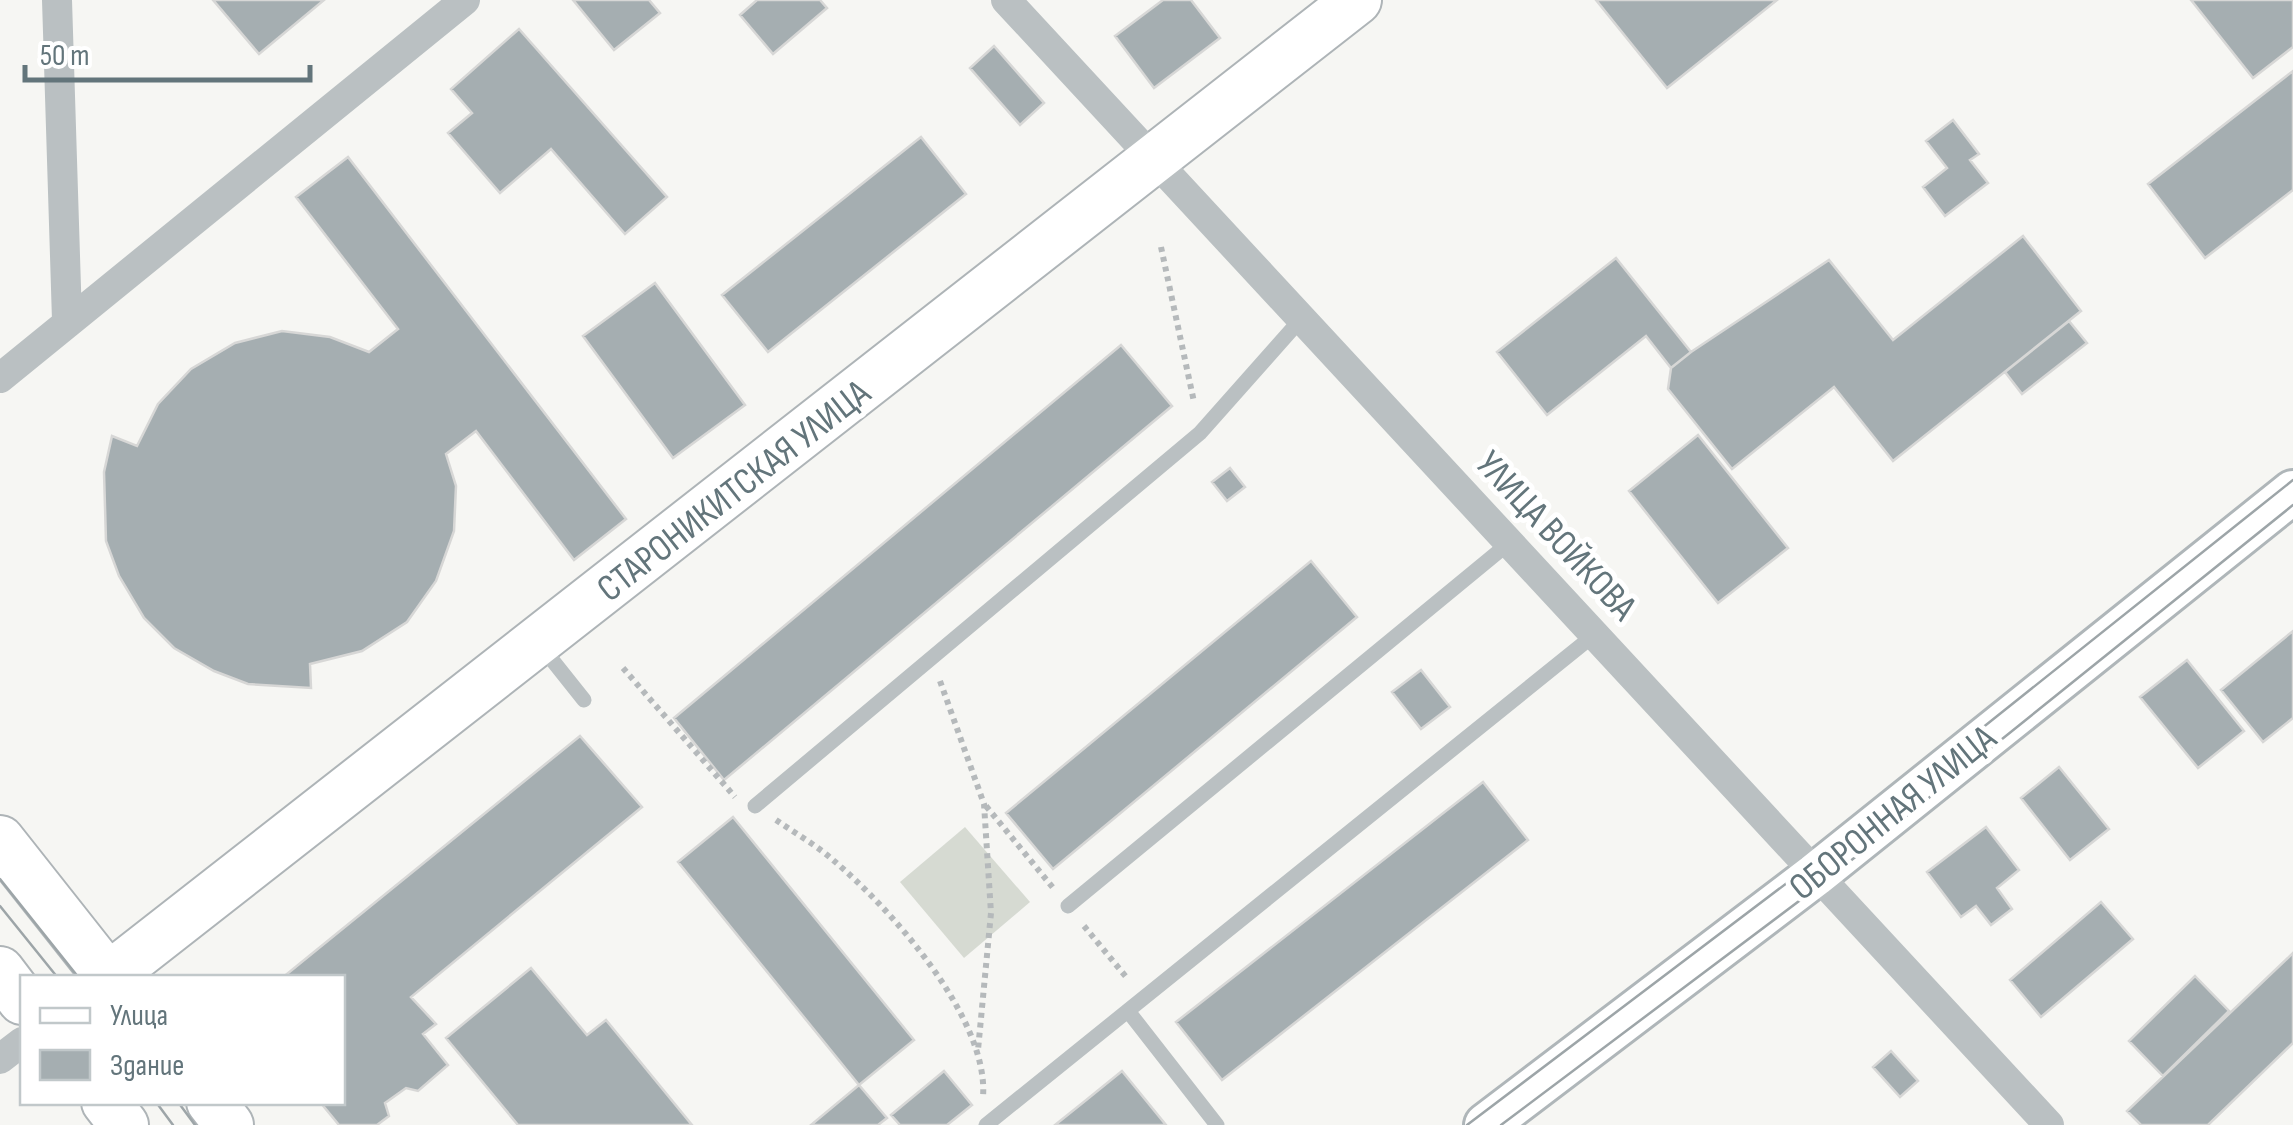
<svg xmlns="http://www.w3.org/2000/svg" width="2293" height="1125" viewBox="0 0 2293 1125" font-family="'Sofia Sans Condensed',sans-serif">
<rect width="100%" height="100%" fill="#f6f6f3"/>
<!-- green -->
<path fill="#d6dad2" d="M965,827L1030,902L964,958L900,882Z"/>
<!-- building -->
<path fill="#a5aeb1" stroke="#d7d7d6" stroke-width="2.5" d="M213,0H324L259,54Z
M573,0H649L660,13L614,50Z
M757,0H820L827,8L773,54L740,15Z
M1163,0H1191L1220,38L1154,88L1115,36Z
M1596,0H1777L1667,88Z
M2191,0H2293V47L2253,78Z
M519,29L667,197L625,234L551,149L500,193L448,133L472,113L451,89Z
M994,46L1044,103L1020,125L970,68Z
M2293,71V190L2205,258L2148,184Z
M1953,120L1979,154L1970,160L1988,183L1945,216L1923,187L1947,168L1926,141Z
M921,137L966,194L768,352L722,295Z
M348,157L626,519L574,560L476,431L446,454L456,486L454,531L436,581L407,622L362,651L310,664L311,688L248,684L214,671L174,648L144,618L119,576L106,541L104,472L112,436L137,446L158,404L191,369L235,343L282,331L330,337L369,352L398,329L296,197Z
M2023,236L2081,311L1893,461L1834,387L1732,469L1668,389L1671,368L1691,352L1829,260L1893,340Z
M1616,258L1691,352L1671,368L1646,336L1547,415L1497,352Z
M655,283L745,405L673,458L583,336Z
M2069,321L2087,343L2022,394L2005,372Z
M1121,345L1172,406L724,780L674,718Z
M1698,435L1788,548L1718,603L1629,491Z
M1230,468L1245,487L1227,501L1212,482Z
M1311,561L1357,617L1053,869L1006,813Z
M2293,631V718L2263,742L2221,690Z
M2187,660L2244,731L2198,768L2140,697Z
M1421,670L1450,707L1421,729L1392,692Z
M580,736L642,807L411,997L436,1024L423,1034L448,1065L418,1091L406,1088L385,1103L389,1116L377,1125H339L320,1102H342V978H282Z
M2059,767L2109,829L2070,860L2021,798Z
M1483,782L1528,840L1222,1080L1176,1022Z
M733,817L914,1040L859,1085L678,862Z
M1986,827L2019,870L1997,888L2012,909L1991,925L1976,906L1961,917L1927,872Z
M2101,902L2133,939L2041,1017L2010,980Z
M2293,953V1043L2208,1125H2141L2127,1111Z
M531,968L587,1035L606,1020L692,1125H518L446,1038Z
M2195,976L2229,1011L2163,1076L2129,1041Z
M1891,1051L1918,1081L1900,1097L1873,1067Z
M944,1071L972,1105L947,1125H900L891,1115Z
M1122,1071L1166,1125H1055L1085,1101Z
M859,1085L887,1118L878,1125H811Z"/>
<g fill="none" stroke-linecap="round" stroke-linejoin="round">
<!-- secondary casing -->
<g stroke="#afb6b9" stroke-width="48">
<path id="secondary" d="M1486,1125L1815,875L2293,492"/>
</g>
<!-- primary casing -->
<g stroke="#aeb4b7" stroke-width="52">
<path id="primary" d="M0,840L109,978
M0,971L22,1000
M107,978L1357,0
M106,1102L124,1125
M211,1102L229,1125"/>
</g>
<!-- path -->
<path stroke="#b5b9bb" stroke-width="6" stroke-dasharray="5 5" stroke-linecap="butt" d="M1161,247L1194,402
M623,668L735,797
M940,681L984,804L991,913L978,1050
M986,806L1054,889
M776,820C795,833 816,845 833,860C890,908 989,1018 983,1097
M1084,926L1127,978"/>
<!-- service -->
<path stroke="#bac0c2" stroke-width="15" d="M541,646L584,700
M755,806L1200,433L1302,318
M1068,906L1509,543
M1128,1011L1217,1125
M986,1125L1594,635"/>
<!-- minor -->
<path stroke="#bac0c2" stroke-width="30" d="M57,0L67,320
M1006,0L2049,1125
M0,378L465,0
M0,1059L22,1042"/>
<!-- secondary -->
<use href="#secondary" stroke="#fff" stroke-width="42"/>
<!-- primary -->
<use href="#primary" stroke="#fff" stroke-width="48"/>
<!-- tram -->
<path stroke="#9da5a8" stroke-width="2.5" d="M0,879L79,978
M0,906L58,978
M156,1102L173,1125
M178,1102L195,1125
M1467,1125L1808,867L2293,480
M1501,1125L1823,883L2293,505"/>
</g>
<g text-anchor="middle" stroke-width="10" stroke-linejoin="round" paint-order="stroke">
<!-- street labels -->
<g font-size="38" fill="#63757b" stroke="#fff">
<text transform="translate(733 490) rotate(-38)" y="13">СТАРОНИКИТСКАЯ УЛИЦА</text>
<text transform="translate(1557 535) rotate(47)" y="13">УЛИЦА ВОЙКОВА</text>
<text transform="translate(1892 812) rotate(-39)" y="13">ОБОРОННАЯ УЛИЦА</text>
</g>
</g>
<!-- legend -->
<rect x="20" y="975" width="325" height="130" fill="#ffffff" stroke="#c1c8ca" stroke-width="2.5"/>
<rect x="40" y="1008" width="50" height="15" fill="#ffffff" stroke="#c1c8ca" stroke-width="2.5"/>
<text x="110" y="1025" font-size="30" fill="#63757b">Улица</text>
<rect x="40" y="1050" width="50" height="30" fill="#a5aeb1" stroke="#c1c8ca" stroke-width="2.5"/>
<text x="110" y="1075" font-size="30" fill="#63757b">Здание</text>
<!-- scale -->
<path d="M25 65v15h285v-15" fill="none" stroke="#63757b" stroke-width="5"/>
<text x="40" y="65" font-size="30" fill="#63757b" stroke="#ffffff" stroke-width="8" paint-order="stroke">50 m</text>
</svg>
